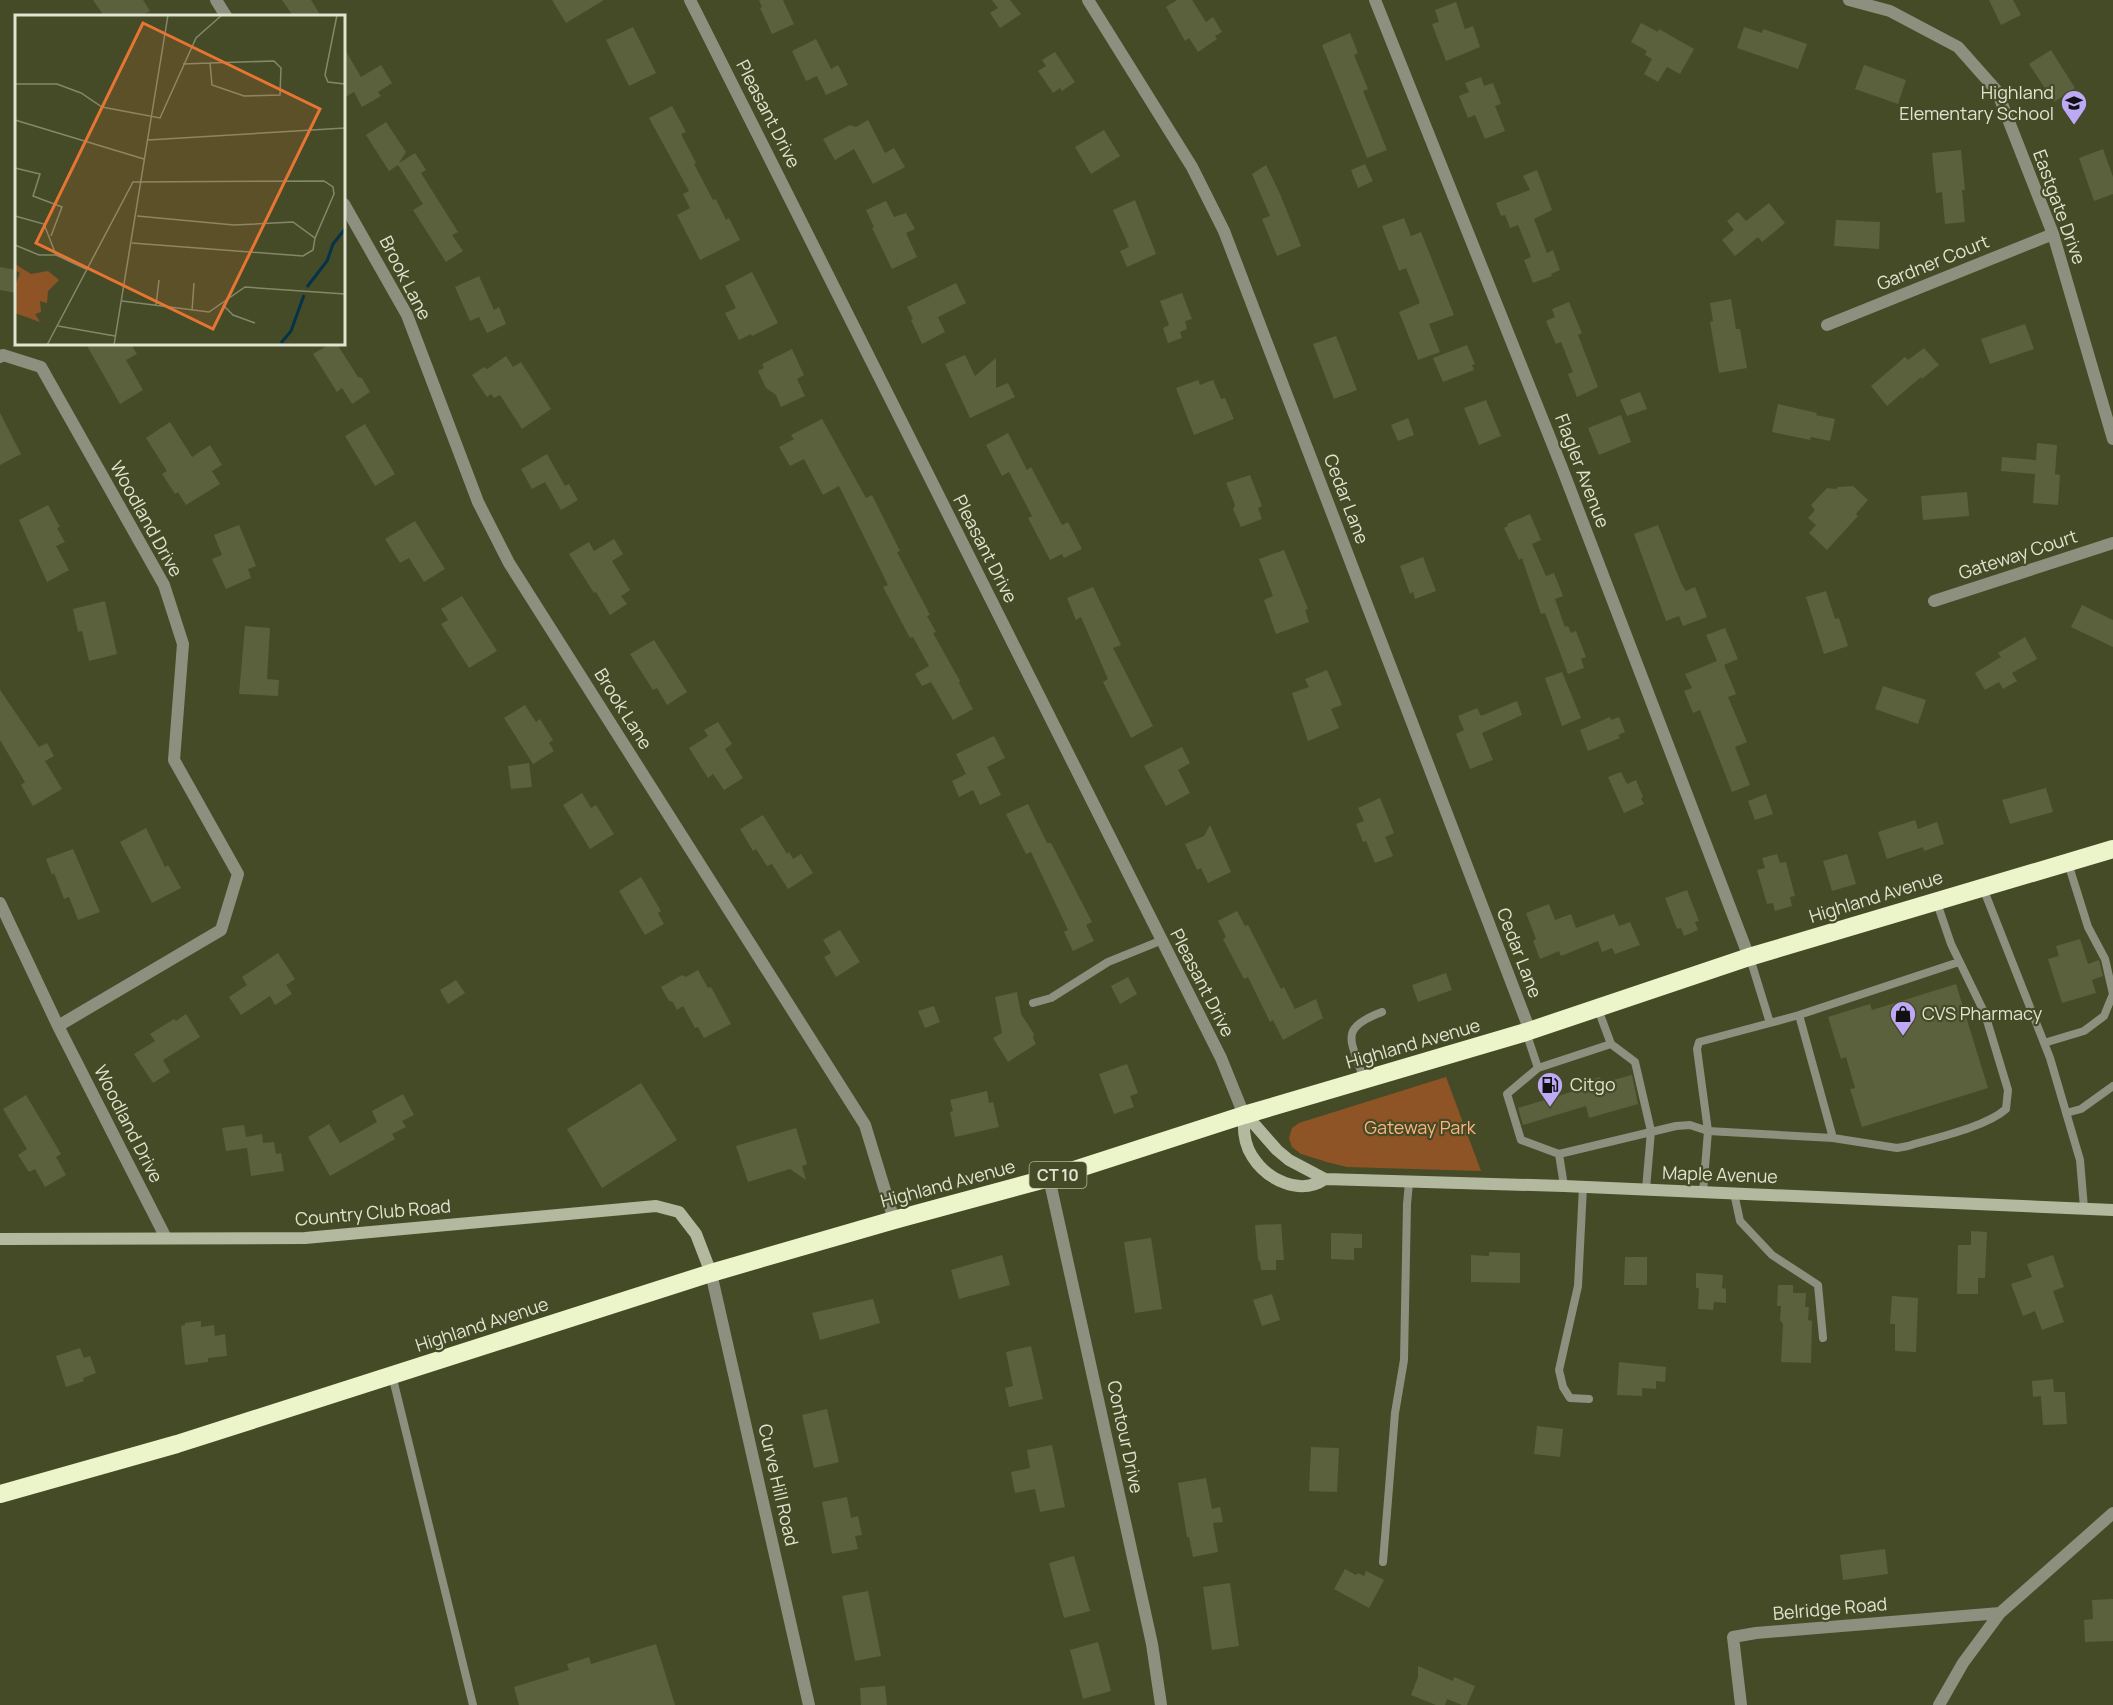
<svg xmlns="http://www.w3.org/2000/svg" width="2113" height="1705" viewBox="0 0 2113 1705" font-family="Manrope,sans-serif">
<rect width="100%" height="100%" fill="#454b27"/>
<!-- green -->
<path fill="#8f5425" d="M1446,1077L1481,1171L1347,1167L1327,1162L1301,1154L1292,1147L1289,1138L1292,1128L1299,1123Z"/>
<!-- building -->
<path fill="#5b613d" d="M93,0H143L150,11L141,16H104Z
M282,0H311L321,16H293Z
M552,0H604L566,23Z
M759,0H783L794,24L772,34L760,8L762,7Z
M992,0H1010L1021,14L1000,28L990,13L998,8Z
M1177,0H1192L1206,22L1213,17L1222,32L1215,36L1217,39L1198,52L1189,38L1185,41L1166,7Z
M1989,0H2013L2021,15L2001,25Z
M1456,2L1465,29L1473,26L1480,47L1446,61L1432,24L1439,22L1435,10Z
M1641,23L1658,32L1659,29L1694,49L1680,74L1667,67L1658,82L1644,74L1652,59L1645,55L1647,51L1631,42Z
M633,27L656,73L629,86L606,40Z
M1744,27L1762,33L1763,29L1807,44L1798,69L1737,48Z
M1350,33L1358,53L1354,55L1368,89L1363,91L1387,150L1367,158L1322,45Z
M816,39L831,69L838,65L848,85L826,95L817,76L806,81L792,51Z
M344,48L361,77L381,65L392,83L378,92L381,96L362,107L354,92L344,98Z
M2051,50L2075,88L2054,102L2029,64Z
M1055,52L1075,82L1062,91L1060,88L1053,93L1038,71L1046,66L1042,60Z
M1864,65L1906,80L1898,104L1855,89Z
M1481,77L1484,86L1493,83L1501,104L1495,106L1505,131L1485,139L1475,115L1468,118L1459,96L1469,92L1465,83Z
M672,106L686,132L681,134L696,163L694,164L713,200L716,199L726,220L729,218L740,240L700,260L677,215L690,208L683,194L689,191L649,118Z
M868,120L885,153L894,148L905,167L873,184L854,149L835,160L823,139L850,125L856,127Z
M386,122L406,152L399,163L415,153L426,170L421,173L458,232L452,235L463,251L446,262L413,210L423,204L398,165L389,171L366,135Z
M1104,130L1120,156L1091,174L1075,147Z
M2103,149L2113,177V194L2094,201L2079,158Z
M1961,150L1965,190H1962L1965,222L1945,224L1942,192L1936,193L1932,153Z
M1365,164L1373,181L1358,188L1351,170Z
M1266,165L1280,194L1301,246L1277,256L1262,219L1270,216L1252,174Z
M1537,170L1552,210L1534,219L1547,253L1553,250L1560,270L1551,274L1552,276L1533,283L1524,260L1531,257L1518,225L1510,228L1505,215L1501,216L1496,203L1530,190L1523,176Z
M1135,200L1156,254L1127,267L1120,251L1129,247L1113,210Z
M886,201L894,217L906,213L915,229L906,233L917,257L892,269L872,228L874,227L866,210Z
M1769,203L1785,223L1762,242L1758,237L1735,256L1722,240L1734,230L1727,221L1738,212L1746,221Z
M1404,218L1411,236L1421,232L1454,315L1429,324L1440,352L1418,360L1399,312L1420,303L1406,268L1399,271L1382,226Z
M1836,220L1880,222L1879,249L1834,246Z
M0,267L16,270V293L0,290Z
M752,272L778,323L752,336L751,334L739,340L725,313L736,308L725,286Z
M479,276L494,310L499,307L506,324L487,333L479,317L470,321L455,287Z
M956,283L966,303L938,317L945,332L922,344L911,320L913,319L907,307Z
M1182,293L1192,319L1185,321L1187,329L1180,332L1182,338L1168,343L1163,328L1169,325L1160,301Z
M1731,299L1736,329H1740L1747,368L1719,373L1710,322L1713,321L1710,303Z
M1569,302L1582,333L1578,335L1598,387L1577,397L1568,374L1573,372L1561,342L1556,344L1546,321L1555,317L1552,309Z
M2025,324L2034,349L1990,364L1981,339Z
M1336,336L1357,390L1334,399L1313,344Z
M86,344H131L137,354L126,360L143,390L120,404Z
M330,344H337L358,377L362,378L370,392L352,404L342,388L337,392L313,354Z
M1467,345L1475,364L1472,365L1474,370L1443,382L1433,358Z
M1924,348L1939,365L1922,379L1921,377L1887,406L1871,386L1905,357L1908,360Z
M792,349L804,375L797,379L805,396L781,407L776,395L766,388L758,371L764,368L762,364Z
M965,355L975,376L996,358V388L1008,383L1015,397L970,418L945,364Z
M506,356L513,367L521,362L551,409L522,429L500,395L494,398L491,394L487,397L472,375L484,367L487,369Z
M1198,380L1200,385L1213,380L1221,399L1225,398L1234,419L1194,435L1176,388Z
M1640,392L1647,409L1627,416L1620,400Z
M1486,400L1501,436L1479,445L1464,408Z
M1778,404L1817,413L1816,415L1835,419L1830,441L1811,437L1810,440L1772,432Z
M0,413L21,454L0,465Z
M1621,415L1631,442L1599,455L1588,428Z
M1408,418L1414,435L1398,441L1391,425Z
M822,419L866,498L872,495L900,551L897,552L930,615L927,616L936,632L933,633L960,681L959,683L973,709L953,720L931,682L922,686L915,674L929,666L913,637L910,638L883,587L888,585L839,486L823,495L804,459L790,466L779,447L794,439L791,435Z
M170,422L192,457L210,445L222,465L212,471L220,484L186,505L178,492L175,494L162,474L167,471L146,438Z
M365,424L395,474L375,486L345,436Z
M1008,433L1027,470L1031,467L1062,525L1068,522L1082,549L1064,558L1062,554L1050,560L1028,518L1032,516L1009,472L1002,476L986,445Z
M2037,443L2057,445L2055,474L2060,475L2058,505L2033,503L2035,474L2001,471L2002,457L2036,460Z
M547,454L565,486L569,484L578,500L561,510L545,482L532,489L521,469Z
M1250,475L1262,506L1258,508L1262,519L1241,527L1233,509L1235,505L1226,483Z
M1853,486L1868,500L1856,514L1858,516L1827,550L1809,533L1816,525L1808,518L1815,510L1811,505L1827,488L1836,489L1838,487Z
M1967,492L1969,516L1923,520L1921,496Z
M48,505L60,527L57,528L65,542L56,546L69,570L47,582L19,520Z
M1530,514L1541,540L1532,544L1546,576L1554,573L1563,596L1555,599L1565,627L1568,626L1571,633L1576,631L1586,657L1581,659L1584,668L1568,674L1545,613L1541,614L1522,558L1519,560L1504,528L1508,526L1507,524Z
M415,521L445,569L424,582L409,558L400,563L385,539Z
M239,525L256,566L248,569L251,578L226,589L212,559L222,555L214,535Z
M1658,525L1681,583L1686,591L1695,587L1707,617L1683,626L1679,616L1666,621L1634,534Z
M614,539L623,554L612,561L630,590L621,596L627,604L610,615L596,592L594,593L569,554L589,542L594,551Z
M1284,550L1308,609L1305,610L1309,622L1276,634L1264,600L1273,596L1259,559Z
M1423,557L1436,591L1415,599L1413,592L1410,594L1400,566Z
M1093,587L1121,645L1113,648L1153,726L1131,738L1103,682L1108,679L1081,617L1076,620L1067,598Z
M1826,591L1835,619L1839,618L1848,646L1824,654L1806,597Z
M462,596L497,651L469,668L441,624L448,620L441,609Z
M105,601L117,654L89,661L82,631L78,632L73,609Z
M2082,605L2113,620V647L2071,627Z
M245,626L270,628L267,679L279,680L278,696L239,694Z
M1725,628L1738,659L1724,665L1736,694L1728,697L1747,742L1735,747L1750,785L1732,792L1700,710L1693,713L1684,691L1692,688L1685,674L1717,661L1706,635Z
M2025,637L2037,659L2012,673L2017,681L2003,689L1999,682L1985,690L1975,673L2001,657L1998,653Z
M654,640L687,692L667,705L657,688L653,690L630,654Z
M1327,670L1342,705L1331,709L1339,728L1308,741L1292,693L1309,687L1305,679Z
M1562,672L1581,718L1562,726L1545,678Z
M1883,686L1926,700L1918,724L1875,709Z
M0,690L39,747L47,743L54,756L45,761L62,789L33,806L21,785L25,782L0,740Z
M1517,701L1522,715L1482,733L1493,760L1470,769L1456,734L1464,730L1458,716L1477,708L1481,716Z
M525,705L536,722L540,719L553,740L549,743L554,751L533,764L504,718Z
M1610,717L1611,720L1619,717L1625,732L1618,735L1620,738L1588,751L1580,730Z
M718,722L732,744L725,749L743,778L724,790L713,774L708,778L689,748L708,736L704,730Z
M994,736L1005,758L987,767L1001,795L980,805L973,790L959,797L952,781L966,774L956,754Z
M1182,747L1190,763L1178,770L1190,793L1166,806L1144,766Z
M529,763L532,787L511,789L508,766Z
M1621,772L1627,784L1636,780L1643,797L1641,798L1644,804L1624,813L1608,777Z
M2046,788L2053,812L2010,824L2002,800Z
M582,793L591,808L596,805L614,834L590,849L563,805Z
M1766,794L1773,814L1755,820L1748,801Z
M1380,798L1394,833L1385,837L1393,856L1375,863L1366,841L1363,842L1356,824L1364,821L1358,808Z
M1028,804L1047,843H1051L1092,922L1086,925L1094,941L1073,951L1064,932L1068,930L1031,852L1026,854L1006,814Z
M763,815L787,854L789,852L793,859L801,854L813,873L788,889L772,864L767,866L756,849L753,851L740,829Z
M1915,820L1918,829L1937,822L1944,844L1924,851L1923,847L1887,859L1878,832Z
M1210,825L1231,872L1208,883L1201,868L1197,870L1185,844L1204,836Z
M146,828L165,867L168,865L181,888L152,903L120,842Z
M73,849L100,912L78,920L69,897L64,899L54,873L52,875L46,859Z
M1777,854L1780,863L1786,862L1795,896L1790,897L1792,906L1775,911L1773,903L1767,904L1757,870L1765,868L1762,858Z
M1847,854L1856,884L1832,891L1823,861Z
M641,877L661,911L658,913L664,924L645,935L619,891Z
M1687,890L1699,921L1695,922L1698,930L1684,936L1681,928L1677,929L1665,898Z
M1549,904L1555,920L1571,914L1576,928L1614,914L1619,926L1630,922L1640,945L1615,954L1612,948L1602,952L1598,941L1561,956L1559,951L1540,959L1533,941L1536,939L1526,913Z
M1237,911L1245,926L1248,925L1281,989L1284,987L1295,1009L1316,999L1323,1018L1283,1040L1273,1020L1270,1022L1248,977L1244,979L1223,939L1226,937L1218,921Z
M840,930L860,962L836,977L824,957L831,953L823,940Z
M2080,939L2088,964L2099,960L2103,976L2092,980L2096,993L2062,1003L2048,959L2059,956L2056,946Z
M278,953L295,979L286,985L292,994L275,1005L270,996L241,1015L229,997L247,985L242,977Z
M698,970L708,988L711,987L731,1024L704,1038L698,1027L695,1028L683,1006L677,1010L673,1002L669,1001L661,987L682,975L686,977Z
M1446,973L1452,990L1418,1002L1412,985Z
M1128,977L1137,994L1120,1004L1111,986Z
M456,980L465,993L448,1004L440,990Z
M1956,984L1988,1088L1862,1127L1850,1089L1855,1088L1846,1057L1841,1059L1828,1017L1870,1004L1872,1010Z
M1017,992L1021,1014L1034,1034L1033,1038L1036,1044L1008,1062L993,1038L1002,1033L995,997Z
M934,1006L940,1022L925,1028L918,1011Z
M186,1014L200,1037L163,1060L170,1072L153,1083L134,1054L155,1041L150,1034L174,1019L176,1021Z
M1127,1064L1138,1093L1130,1096L1134,1107L1114,1114L1099,1074Z
M1632,1075L1638,1104L1589,1118L1586,1106L1523,1125L1518,1108L1581,1089L1579,1083L1600,1077L1602,1083Z
M641,1083L677,1140L602,1188L567,1129Z
M987,1091L989,1103L993,1102L999,1127L955,1137L950,1112L953,1111L950,1100Z
M403,1094L414,1115L402,1121L406,1127L392,1134L395,1139L330,1176L308,1137L329,1124L340,1143L377,1122L372,1111Z
M26,1095L61,1154L56,1157L66,1175L45,1187L35,1169L29,1172L18,1155L27,1149L3,1109Z
M244,1125L246,1137L262,1134L263,1143L274,1142L276,1154L281,1153L284,1171L251,1176L247,1148L226,1151L222,1128Z
M796,1128L807,1164L802,1166L806,1180L790,1169L748,1182L736,1146Z
M1281,1224L1284,1260H1276V1270H1261L1260,1262L1258,1260L1255,1225Z
M1971,1231L1987,1232L1985,1278H1978V1294H1957L1958,1245H1971Z
M1331,1233L1362,1234V1248H1354V1260L1331,1259Z
M1151,1238L1162,1309L1135,1313L1124,1242Z
M1489,1252L1520,1253V1283L1471,1282V1255L1489,1256Z
M1002,1255L1010,1285L959,1299L951,1270Z
M2053,1255L2064,1287L2053,1291L2064,1322L2042,1330L2035,1311L2023,1316L2011,1284L2032,1277L2027,1264Z
M1625,1257H1647V1285H1624Z
M1696,1273L1723,1275L1722,1288L1726,1289V1303L1714,1302L1713,1310L1698,1309L1699,1288H1696Z
M1778,1285H1793V1293H1806L1805,1307H1809L1808,1320L1812,1321L1811,1363L1781,1362L1783,1324L1780,1320L1781,1306H1777Z
M1272,1294L1280,1320L1262,1326L1253,1300Z
M1892,1296L1918,1298L1916,1352L1895,1351V1324H1890Z
M873,1299L880,1323L820,1340L812,1313Z
M201,1321V1327L214,1325L215,1336L225,1334L227,1356L208,1358V1362L185,1365L181,1326L185,1325V1323Z
M1031,1346L1043,1399L1009,1407L1005,1388L1013,1386L1006,1352Z
M80,1348L84,1358L90,1356L96,1373L83,1378L84,1381L66,1387L56,1356Z
M1619,1362L1666,1367L1665,1382L1656,1381V1389L1642,1388V1396L1617,1395Z
M2053,1379L2054,1392H2065L2067,1424L2043,1425L2041,1396L2033,1397L2032,1381Z
M827,1409L839,1462L814,1468L802,1415Z
M1537,1426L1563,1429L1560,1457L1534,1454Z
M1052,1445L1065,1507L1040,1512L1035,1489L1015,1493L1011,1472L1030,1468L1027,1450Z
M1311,1447L1339,1448L1337,1492L1309,1491Z
M1206,1478L1212,1509L1220,1507L1223,1522L1213,1523L1218,1552L1193,1557L1189,1537H1187L1178,1483Z
M847,1497L851,1518L858,1516L862,1535L855,1536L858,1549L832,1554L822,1502Z
M1885,1549L1888,1574L1843,1580L1840,1555Z
M1074,1556L1090,1611L1064,1618L1049,1563Z
M1345,1569L1356,1575L1358,1573L1364,1576L1366,1571L1384,1580L1369,1608L1334,1589Z
M1230,1583L1239,1646L1212,1650L1203,1587Z
M868,1591L881,1656L855,1661L842,1596Z
M2113,1599V1641L2085,1642L2084,1620L2093,1619L2092,1600Z
M1098,1642L1111,1691L1083,1699L1070,1650Z
M656,1644L675,1705H519L514,1687L569,1670L567,1664L589,1657L591,1664Z
M1418,1666L1453,1681L1454,1677L1475,1686L1467,1705H1462L1447,1699L1445,1705H1436L1411,1695L1418,1677Z
M885,1686L887,1705H861L860,1688Z"/>
<g fill="none" stroke-linecap="round" stroke-linejoin="round">
<!-- lane -->
<path stroke="#8d907f" stroke-width="8" d="M1983,888L2050,1058L2080,1160L2084,1208
M1033,1003L1051,998L1108,962L1160,941
M1598,1009L1611,1044L1635,1062L1651,1131L1646,1189
M1799,1015L1833,1138
M1770,1023L1799,1015L1959,962
M1526,1032L1538,1068
M2044,1043L2084,1031L2104,1016L2113,994L2105,959L2088,927L2068,863
M1363,1078C1352,1040 1337,1029 1382,1012
M2066,1113L2081,1109L2113,1086
M1559,1154L1676,1126L1690,1125L1708,1131L1833,1138L1897,1148L1908,1146C1935,1138 1986,1127 2006,1109L2008,1090L1985,1014L1951,944L1937,903
M1564,1186L1559,1154L1521,1140L1507,1094L1538,1068L1611,1044
M1583,1187L1578,1286L1559,1370L1563,1387L1570,1398L1589,1399
M1703,1192L1708,1131L1697,1049L1699,1042L1770,1023L1750,958
M1734,1193L1740,1221L1772,1255L1818,1285L1823,1338
M392,1375L473,1705
M1383,1562L1395,1413L1404,1360L1407,1204L1409,1183"/>
<!-- street -->
<path stroke="#8d907f" stroke-width="12" d="M216,0L226,16
M690,0L1221,1058L1244,1115
M1088,0L1192,167L1224,231L1530,1031
M1375,0L1562,468L1749,957
M1849,0L1890,11L1958,47L1997,91L2053,234L2113,439
M344,204L407,315L478,502L509,563L865,1125L894,1220
M1827,325L2053,234
M0,357L3,355L41,367L164,585L183,644L174,760L238,874L221,930L58,1026L0,903
M1934,601L2113,543
M58,1026L166,1238
M1049,1178L1152,1644L1161,1705
M711,1273L809,1705
M1741,1705L1733,1637L1756,1633L2000,1613
M1939,1705L1963,1663L2000,1613L2113,1513"/>
<!-- secondary -->
<path stroke="#b3b99e" stroke-width="12" d="M1244,1115L1255,1125L1277,1150L1289,1160L1325,1179L1564,1186L2113,1210
M1244,1115C1243,1129 1244,1144 1252,1156C1267,1180 1300,1196 1325,1179
M0,1239L305,1238L656,1206L679,1212L696,1234L711,1273"/>
<!-- highway -->
<path stroke="#ecf4ca" stroke-width="18" d="M0,1494L177,1444L711,1273L894,1220L1049,1178L1244,1115L1526,1032L1749,957L2113,849"/>
</g>
<!-- icons -->
<defs>
<g id="school-pin" transform="scale(1.35)"><path d="M0 17L-7.5 6A9.5 9.5 0 1 1 7.5 6Z" fill="#bda9f5" stroke="#454b27"/><path d="M0-5L7-2L0 1L-7-2ZM-4 1L0 2.5L4 1V4Q0 6-4 4Z" fill="#111"/></g>
<g id="shop-pin" transform="scale(1.35)"><path d="M0 17L-7.5 6A9.5 9.5 0 1 1 7.5 6Z" fill="#bda9f5" stroke="#454b27"/><path d="M-5-2.5h2.3a2.7 3.5 0 0 1 5.4 0H5L5.5 6h-11ZM-1.5-2.5h3a1.5 2.3 0 0 0-3 0Z" fill="#111"/></g>
<g id="fuel-pin" transform="scale(1.35)"><path d="M0 17L-7.5 6A9.5 9.5 0 1 1 7.5 6Z" fill="#bda9f5" stroke="#454b27"/><path d="M-5.5-6h7V0h2V4h1.3V-2.5L3-4.5l.8-.8L6-3V5H2.5V1h-1V6h-7ZM-4.2-4.7v3.2H.2V-4.7Z" fill="#111"/></g>
</defs>
<g fill-rule="evenodd">
<use href="#school-pin" x="2074" y="103"/>
<use href="#shop-pin" x="1903" y="1014"/>
<use href="#fuel-pin" x="1550" y="1085"/>
</g>
<g text-anchor="middle" stroke-width="4.5" stroke-linejoin="round" paint-order="stroke">
<!-- shield labels -->
<rect fill="#454b27" stroke="#b2b69d" stroke-width="1.5" x="1029.5" y="1162" width="57" height="26" rx="4.5"/>
<g font-size="16" font-weight="bold" fill="#e0e4d0">
<text x="1058" y="1181">CT 10</text>
</g>
<!-- poi labels -->
<g font-size="18" fill="#e0e4d0" stroke="#454b27" text-anchor="start">
<text x="2054" y="99" text-anchor="end">Highland<tspan x="2054" dy="21">Elementary School</tspan></text>
<text x="1922" y="1020">CVS Pharmacy</text>
<text x="1570" y="1091">Citgo</text>
</g>
<!-- street labels -->
<g font-size="18" fill="#e0e4d0" stroke="#454b27">
<text transform="translate(768 114) rotate(63)" y="6">Pleasant Drive</text>
<text transform="translate(2059 207) rotate(70)" y="6">Eastgate Drive</text>
<text transform="translate(1933 263) rotate(-22)" y="6">Gardner Court</text>
<text transform="translate(405 278) rotate(63)" y="6">Brook Lane</text>
<text transform="translate(1582 471) rotate(69)" y="6">Flagler Avenue</text>
<text transform="translate(1346 499) rotate(69)" y="6">Cedar Lane</text>
<text transform="translate(146 519) rotate(61)" y="6">Woodland Drive</text>
<text transform="translate(985 549) rotate(63)" y="6">Pleasant Drive</text>
<text transform="translate(2018 555) rotate(-18)" y="6">Gateway Court</text>
<text transform="translate(623 709) rotate(58)" y="6">Brook Lane</text>
<text transform="translate(1876 897) rotate(-17)" y="6">Highland Avenue</text>
<text transform="translate(1519 953) rotate(69)" y="6">Cedar Lane</text>
<text transform="translate(1202 983) rotate(63)" y="6">Pleasant Drive</text>
<text transform="translate(1413 1044) rotate(-16)" y="6">Highland Avenue</text>
<text transform="translate(128 1124) rotate(63)" y="6">Woodland Drive</text>
<text transform="translate(1720 1175) rotate(2)" y="6">Maple Avenue</text>
<text transform="translate(948 1184) rotate(-15)" y="6">Highland Avenue</text>
<text transform="translate(373 1213) rotate(-5)" y="6">Country Club Road</text>
<text transform="translate(482 1325) rotate(-18)" y="6">Highland Avenue</text>
<text transform="translate(1125 1437) rotate(78)" y="6">Contour Drive</text>
<text transform="translate(778 1485) rotate(77)" y="6">Curve Hill Road</text>
<text transform="translate(1830 1609) rotate(-5)" y="6">Belridge Road</text>
</g>
<!-- park labels -->
<g font-size="18" fill="#ffb47f" stroke="#454b27">
<text x="1420" y="1134">Gateway Park</text>
</g>
</g>
<!-- overview -->
<g transform="translate(15 15)">
<rect width="330" height="330" fill="#454b27"/>
<path d="M0,249L16,259L33,256L44,265L33,276L32,288L25,286L26,297L20,299L25,307L0,298V271L5,258L0,255Z" fill="#8f5425"/>
<path fill="none" stroke="#04334a" stroke-width="3" d="M292,272L312,246L318,229L330,214M266,328L276,316L289,280"/>
<path fill="none" stroke="#83886b" stroke-width="1.5" d="M322,0L310,60L313,67L330,69M259,46L266,53L265,80L229,81L197,70L195,48ZM168,49L195,48M0,69H42L66,78L87,92L145,103L181,23L207,0M0,105L129,144M133,125L330,113M0,153L25,159L18,181L47,192L36,221M0,201L29,209L41,240M117,228L288,241L298,235L300,223M0,230L24,240H41L71,254M107,286L194,297L230,272L330,279M141,290L144,265M208,290L218,300L240,308M177,296L179,268M43,311L100,321M32,330L118,167L309,166L318,172L319,179L300,223L278,207L219,210L122,201M99,330L153,0"/>
<path fill="#e67533" fill-opacity="0.15" stroke="#e67533" stroke-width="3" d="M128,8L305,94L198,314L21,228Z"/>
<rect width="330" height="330" fill="none" stroke="#e0e4d0" stroke-width="3"/>
</g>
</svg>
